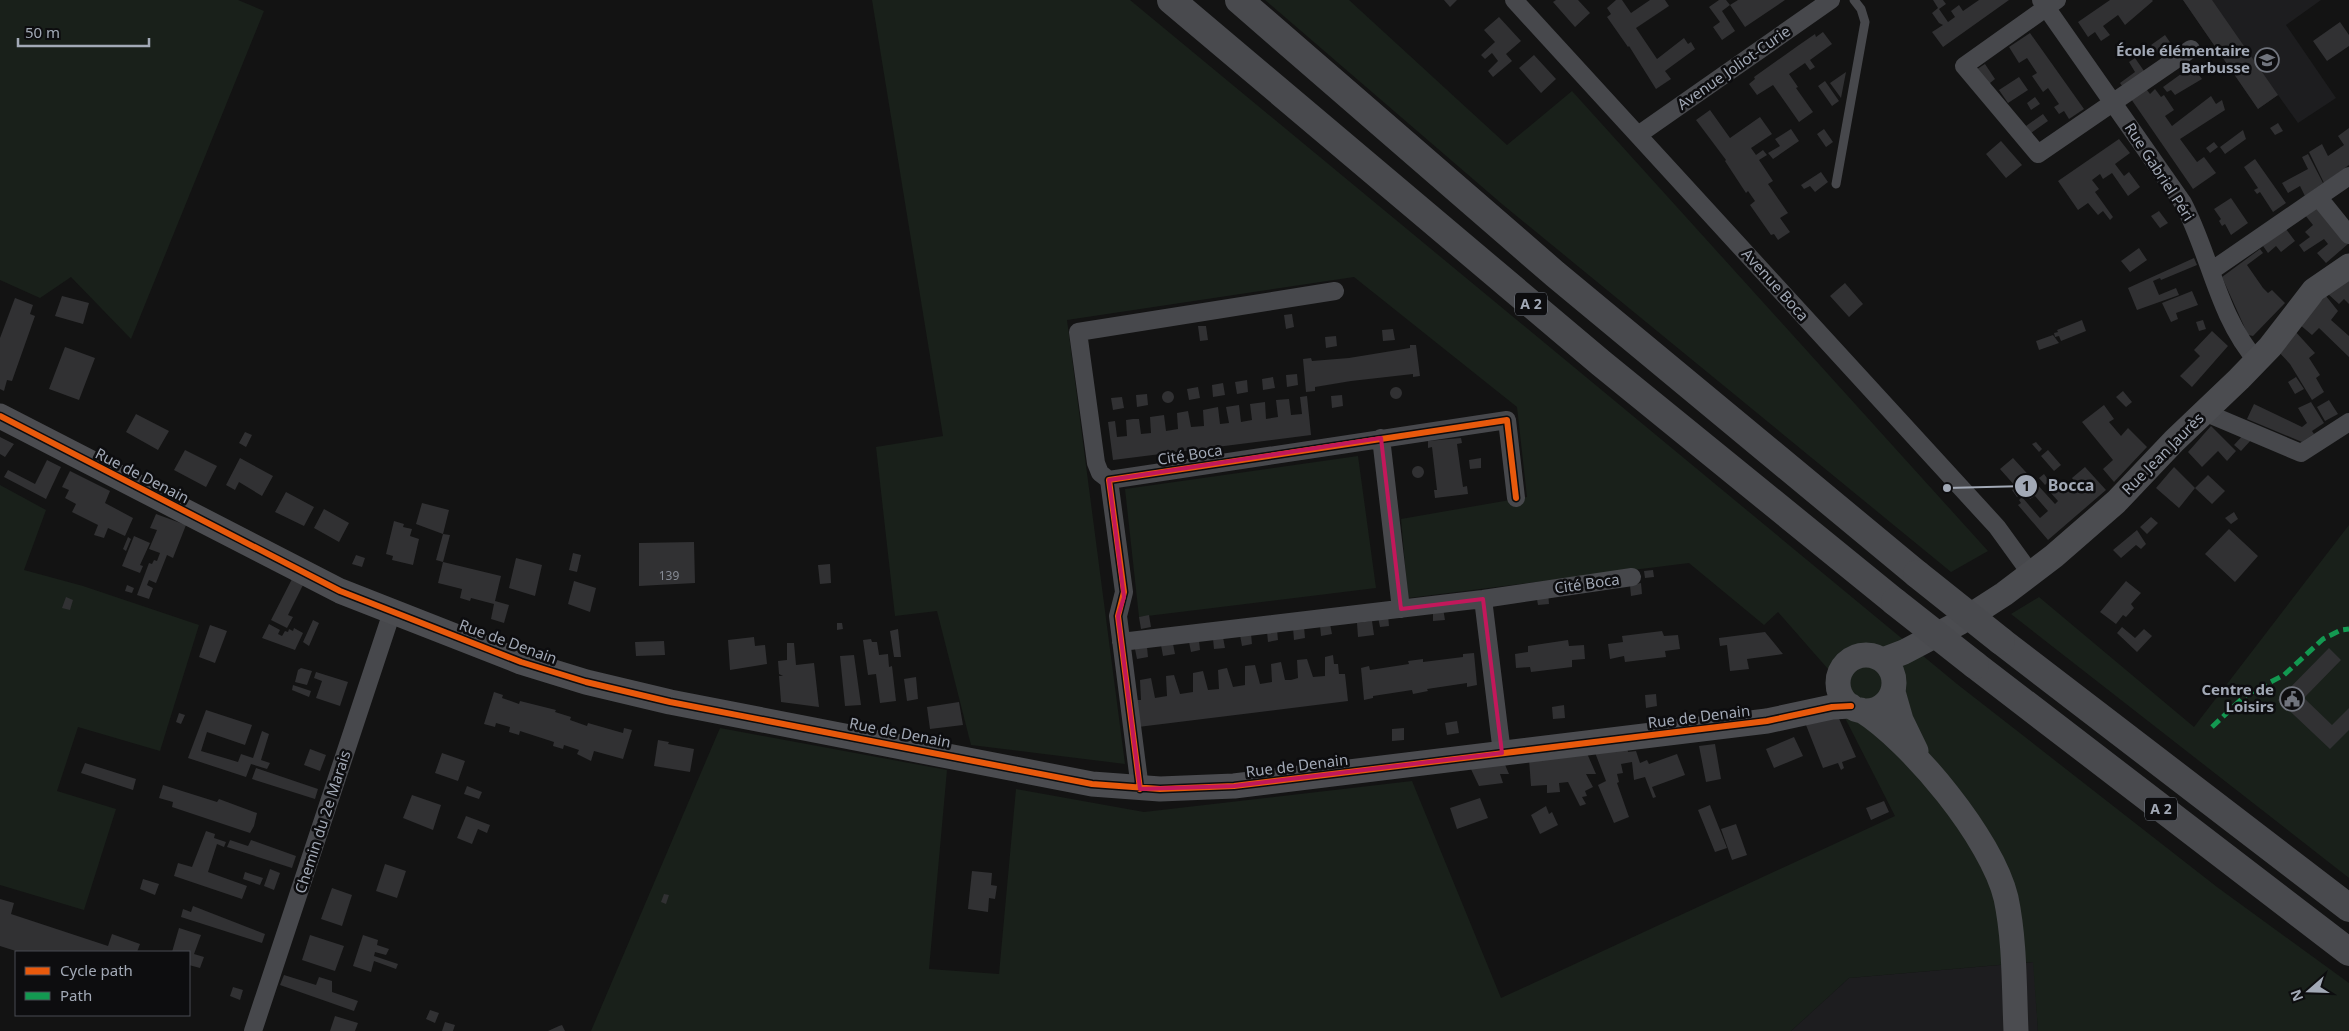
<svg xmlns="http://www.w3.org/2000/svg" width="2349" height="1031" viewBox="0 0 2349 1031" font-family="'Noto Sans',sans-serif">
<rect width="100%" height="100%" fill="#131313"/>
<!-- built -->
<path fill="#1d1d1f" d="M2183,0H2321L2286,25L2336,98L2298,123L2278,95L2258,109Z
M2034,962L2038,1031H1791L1849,978Z"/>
<!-- green -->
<path fill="#19201a" d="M0,0H238L264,11L131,339L71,277L40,298L0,280Z
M872,0H1130L1957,684L2217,887L2349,983V1031H2038L2033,962L1849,978L1791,1031H591L720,728L947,770L929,969L999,974L1016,789L1144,812L1412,781L1501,998L1895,816L1843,714L1828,669L1778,612L1764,625L1689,563L1408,598L1401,519L1527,497L1517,407L1354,277L1067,320L1125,764L971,745L937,611L895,616L876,447L943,436Z
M1265,0H1349L1507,145L1572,91L1988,551L1951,572L1502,204Z
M1358,456L1376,588L1139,617L1125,489Z
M0,485L46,510L24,570L83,586L199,625L160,751L78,727L57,791L116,809L84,910L0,885Z
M2349,525V878L2011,614L2039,597L2194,727Z"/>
<!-- building -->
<path fill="#313133" d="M1444,0H1457L1450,7Z
M1556,0H1578L1590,13L1575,27L1553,2Z
M1616,0H1622L1631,13L1650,0H1665L1669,6L1636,28L1657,59L1684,38L1688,44L1691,42L1695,49L1665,71L1671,79L1656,89L1629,46L1628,47L1607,17L1611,14L1607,8Z
M1719,0H1726L1730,5L1722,11L1735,31L1722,40L1713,27L1720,22L1709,7Z
M1738,0H1785L1745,27L1730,5Z
M1933,0H1943L1946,4L1939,9L1948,22L1955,17L1951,11L1959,5L1963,11L1979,0H2009L1943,47L1932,32L1943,25L1939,23L1932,13L1938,8Z
M2110,0H2152L2153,1L2125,25L2118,15L2103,26L2110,35L2101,41L2095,32L2088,37L2078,22Z
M2183,0H2212L2278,95L2258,109Z
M1499,17L1521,41L1506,54L1512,61L1493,77L1488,71L1498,61L1492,53L1485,59L1481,55L1495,42L1484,30Z
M2340,22L2349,35V46L2327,61L2313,41Z
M1823,32L1832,44L1810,60L1815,67L1810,70L1805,63L1789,74L1798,87L1796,88L1813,112L1799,122L1773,85L1757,95L1749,84L1755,79L1754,77L1799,45L1815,34L1816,37Z
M2030,33L2084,109L2069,119L2064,111L2059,114L2054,107L2059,104L2048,88L2043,92L2032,76L2037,73L2027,58L2019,63L2009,47Z
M2165,35L2174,48L2161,58L2151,45Z
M1534,55L1556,79L1541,93L1519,68Z
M2135,58L2144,71L2125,90L2120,83L2135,72L2129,62Z
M1985,64L1995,79L1985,87L1974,71Z
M2192,66L2202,79L2175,95L2171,90L2167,92L2163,87Z
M1846,72L1841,98L1830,83Z
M2019,77L2028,90L2008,103L1999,90Z
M1825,81L1839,101L1832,106L1818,86Z
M2144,86L2150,94L2155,89L2161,97L2164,95L2174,110L2165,116L2172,126L2211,96L2216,104L2222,100L2225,110L2180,139L2197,162L2204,157L2216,173L2193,189L2129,96Z
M2035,97L2040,104L2031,110L2027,103Z
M1710,110L1730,138L1760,117L1772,134L1751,148L1756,155L1763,150L1767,155L1759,160L1773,181L1768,184L1788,213L1780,218L1790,232L1778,240L1774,234L1771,235L1750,205L1755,201L1748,191L1746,193L1725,161L1726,160L1696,120Z
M2043,114L2048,121L2031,133L2026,126Z
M2278,123L2283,131L2275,135L2270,128Z
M2349,128V165L2324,183L2309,152L2322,144L2328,156L2344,145L2338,136Z
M1791,129L1799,141L1773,159L1768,153L1780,146L1775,139Z
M1824,129L1833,142L1826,147L1817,134Z
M2243,130L2246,139L2225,154L2220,147Z
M2119,139L2130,153L2115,164L2124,176L2129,172L2140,187L2128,196L2112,173L2103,179L2100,174L2092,180L2099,189L2095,192L2113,217L2110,220L2103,211L2098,215L2088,203L2078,210L2058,181Z
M2001,141L2022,165L2006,178L1986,154Z
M2214,142L2218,147L2210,153L2206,148Z
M2308,154L2323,183L2305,196L2300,186L2288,193L2282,183L2308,169L2302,157Z
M2255,159L2286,203L2273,212L2260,192L2257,194L2254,190L2258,188L2244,167Z
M1821,172L1828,182L1815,192L1810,186L1804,189L1801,185Z
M2231,198L2248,223L2231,235L2225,224L2222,226L2219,221L2221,219L2214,209Z
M2314,209H2318L2348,244L2326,263L2317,253L2328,244L2324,239L2304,252L2299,245L2310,237L2305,232L2313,225L2305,215Z
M2159,211L2168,223L2160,228L2151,216Z
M2286,229L2295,241L2281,252L2276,246L2268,253L2263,246Z
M2139,248L2147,260L2130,272L2121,261Z
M2260,249L2263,253L2247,265L2263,288L2268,293L2272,290L2285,303L2253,336L2248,335L2222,277Z
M2194,258L2197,265L2161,280L2160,278L2153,281L2159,295L2176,288L2179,295L2137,310L2128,288Z
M2349,274V304L2344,299L2339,304L2328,294Z
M1845,283L1863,304L1849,317L1830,296Z
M2192,291L2198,305L2176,313L2178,319L2171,322L2162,303Z
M62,296L89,303L83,324L55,316Z
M2326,296L2338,311L2331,320L2349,336V357L2319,328L2312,335L2299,324Z
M15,298L33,305L30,314L35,316L12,381L7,380L4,391L0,389V338Z
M1292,314L1294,327L1286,329L1284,315Z
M2082,320L2086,331L2061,341L2059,336L2055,337L2054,333L2058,332L2057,330Z
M2203,320L2206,329L2199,331L2196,322Z
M1198,326H1206L1208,340L1200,341Z
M1393,329L1395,340L1383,341L1382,330Z
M2294,330L2315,353L2309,358L2320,375L2316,378L2324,392L2312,400L2290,364L2276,349Z
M2212,331L2228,346L2192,387L2180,376L2200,356L2194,350Z
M2053,335L2059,343L2039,350L2036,341Z
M1336,336L1337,346L1326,348L1325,337Z
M1410,345H1416L1420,376L1413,377V374L1351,381L1315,387V391L1306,392L1303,359L1311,358L1312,361L1349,358L1410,348Z
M65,347L95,358L79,400L49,389Z
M1297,374L1298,385L1287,387L1286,375Z
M1273,377L1275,388L1263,390L1262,379Z
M2296,377L2304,389L2295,394L2288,382Z
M1247,380L1248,392L1237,394L1235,382Z
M1223,383L1225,395L1213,397L1212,385Z
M1390 393a6 6 0 1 1 12 0a6 6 0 1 1-12 0Z
M1198,387L1200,398L1189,400L1187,389Z
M1162 397a6 6 0 1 1 12 0a6 6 0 1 1-12 0Z
M2123,391L2132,402L2126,407L2116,397Z
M1147,394L1148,405L1137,407L1136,395Z
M1342,395L1343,406L1332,408L1331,396Z
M1307,396L1311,435L1113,460L1108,422L1115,421L1117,437L1127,436L1126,420L1133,419H1139L1141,434L1151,433L1150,417L1164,415L1166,431L1178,429L1177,413L1188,411L1191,427L1204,426L1203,410L1218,407L1220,424L1229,423L1226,407L1239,405L1241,422L1252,420L1250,404L1265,402L1266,419L1278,417L1276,400L1289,399L1291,415L1302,414L1300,397Z
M1122,397L1124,408L1113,410L1111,398Z
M2329,400L2338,414L2325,421L2317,407Z
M2311,402L2324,423L2312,431L2314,434L2302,442L2247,419L2254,404L2302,427L2307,423L2298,408Z
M2104,405L2114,419L2109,422L2121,436L2128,428L2147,447L2114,482L2103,469L2113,460L2082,422Z
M136,414L169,431L158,450L126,432Z
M2211,426L2236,451L2227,461L2218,451L2202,467L2188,452Z
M245,432L252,435L246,447L239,443Z
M2245,433L2252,439L2241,451L2234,445Z
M0,437L14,444L5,457L0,454Z
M1461,438L1462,443L1457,444L1460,466L1463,487L1467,486L1468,494L1435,498L1434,490H1437L1432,447L1428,448V441Z
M2036,442L2042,449L2039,452L2032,444Z
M185,450L217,466L206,487L174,470Z
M2048,450L2061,465L2054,471L2041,456Z
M240,458L273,476L262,496L239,482L235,490L226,485Z
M1481,458V468L1470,469L1469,460Z
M2013,458L2055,504L2058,501L2049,491L2062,480L2067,487L2074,481L2072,478L2085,467L2106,490L2048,540L2018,505L2021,503L2019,500L2022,497L2040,518L2048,511L2035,496L2030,499L2024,491L2017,497L2012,490L2016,487L2000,469Z
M47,460L61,467L46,499L4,477L8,470L35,484Z
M1412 472a6 6 0 1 1 12 0a6 6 0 1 1-12 0Z
M2174,467L2195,488L2208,475L2225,491L2212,504L2195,488L2179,508L2156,488Z
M70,471L110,491L105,503L133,518L125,536L108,528L104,538L94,535L98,525L72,512L76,504L65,498L69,490L62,487Z
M2044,474L2049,481L2045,485L2039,478Z
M286,492L314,507L304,526L275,512Z
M422,503L449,510L443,534L416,524Z
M324,509L349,523L339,542L314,528Z
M2234,512L2238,519L2231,524L2225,518Z
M156,514L186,525L173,558L167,555L156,583L149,580L147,585L153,588L149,599L137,595L149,563L152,564L154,560L157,561L160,553L149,549L157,530L150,528Z
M2151,517L2158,523L2147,534L2140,527Z
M394,521L404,524L403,527L412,529L410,536L419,539L413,565L392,560L393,556L386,554Z
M2229,529L2258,556L2235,582L2205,554Z
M2137,530L2146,544L2141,549L2136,545L2121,558L2113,550Z
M443,534L450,535L443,562L501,576L495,601L509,605L504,623L491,619L494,604L471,598L470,601L460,598L462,589L438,583L443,562L436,560Z
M134,536L150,543L140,565L143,566L140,573L122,566Z
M128,537L131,539L126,551L123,549Z
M694,542L695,583L639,586V543Z
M573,553L581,555L577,572L569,570Z
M356,555L365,558L362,567L352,564Z
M516,558L542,565L535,596L509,588Z
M830,564L831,583L820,584L818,565Z
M1653,570L1654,577L1645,578L1644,571Z
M292,579L303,585L288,615L293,617L287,628L271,620Z
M574,581L596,588L590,612L568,604Z
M2126,581L2141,593L2131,604L2134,608L2126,617L2123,615L2116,624L2100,612Z
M1641,583L1642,594L1631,596L1630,585Z
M127,585L134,588L132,593L125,591Z
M1548,592L1549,604L1538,605L1536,594Z
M66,597L73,600L70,610L62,608Z
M1443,608L1445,620L1433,621V610Z
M1149,615L1151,627L1141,629L1139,617Z
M1388,615L1389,626L1380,627L1378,617Z
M313,620L319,623L309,646L303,642Z
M1372,621L1374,635L1358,637L1357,623Z
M837,623H842L843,629L837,630Z
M269,624L280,630L278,634L282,636L285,631L288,632L289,629L293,631L294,628L303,633L295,650L262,638Z
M1330,624L1332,634L1321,636L1320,625Z
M210,625L227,631L215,663L199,657Z
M1304,627L1305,638L1294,640L1293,628Z
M2122,627L2135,638L2144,629L2152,636L2137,652L2117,633Z
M898,629L901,657H894L890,631Z
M1277,630L1278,640L1268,642L1267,632Z
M1662,631L1664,636L1678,635L1680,649L1665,651L1666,657L1625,662L1624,656L1610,659L1608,644L1623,642L1622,636Z
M1765,632L1783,654L1747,659L1749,669L1730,671L1727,645L1720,646L1719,638Z
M1251,634L1252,644L1242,646L1240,635Z
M754,637L755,646L765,645L767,664L730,670L728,640Z
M1223,637L1225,648L1214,649L1213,639Z
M871,639L872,642H877L879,655L888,654L889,667L892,666L896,701L880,703L876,674L868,675L863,640Z
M1568,640L1569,646L1584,645L1585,659L1572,660V667L1531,672L1530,667L1516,668L1515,654L1528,652V646Z
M664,641L665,655L636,656L635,642Z
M1199,641L1200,650L1191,652L1189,642Z
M787,643H794L796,665L814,663L819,707L781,702L779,676H783L779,674L778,661L787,660Z
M1173,644L1175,654L1163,656L1161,645Z
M1147,647L1148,657L1137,659L1135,649Z
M2329,648L2341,660L2304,698L2332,725L2349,708V730L2330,749L2278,700Z
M1474,653L1477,685L1467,687V683L1427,689L1428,691L1413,694L1412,690L1373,696V698L1364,700L1361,668L1369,666L1370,670L1409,664L1408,661L1423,659V662L1463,657V654Z
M854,655L861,705L845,706L840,656Z
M1333,655L1334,664H1338L1339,674H1345L1348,701L1138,727L1134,700H1141L1140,680L1151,678L1155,698L1167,696L1166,676L1174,675L1180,694L1193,692V673L1203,671L1208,690L1219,689L1218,670L1222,669L1227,668L1233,687L1245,685V666L1255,665L1260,684L1272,682L1271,664L1281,662L1285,680H1291L1298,678L1297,660L1307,659L1313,677L1325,676V657Z
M301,668L312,671L307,685L295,682L298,670Z
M316,672L348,682L340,706L316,698L322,681L314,678Z
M916,677L918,699L907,701L904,679Z
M293,685L311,691L309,697L292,690Z
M494,692L503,695L502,698L519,704L520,701L556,710L555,712L571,717L570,720L587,726L588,723L623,733L624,728L632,730L623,759L594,751L591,761L577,754L579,750L564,745L563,749L553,746L554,742L520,731L519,735L509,732L510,727L496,723L495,727L484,724Z
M1656,694L1657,706L1646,708L1645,695Z
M959,702L963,725L930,729L927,707Z
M1564,705L1565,718L1553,719L1552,707Z
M206,710L252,725L245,745L207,732L201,751L238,762L241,754L253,758L262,731L269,734L261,760L270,763L267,769L251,764L246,777L188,758Z
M179,713L185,715L181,724L176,722Z
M1837,714L1856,757L1842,762L1844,768L1841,770L1838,763L1823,768L1806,725Z
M1457,721L1459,733L1447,735L1445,723Z
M1404,728V740L1392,741V729Z
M1794,737L1803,756L1774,768L1766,749Z
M658,740L669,742L668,744L694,749L690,772L654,766Z
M1715,744L1721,779L1706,782L1699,746Z
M1627,747L1628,752L1636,751L1640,763L1647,760L1649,764L1677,754L1685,775L1652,787L1656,797L1653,798L1645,777L1634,780L1632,762L1621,764L1623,773L1617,774L1619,782L1617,783L1629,817L1614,823L1598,785L1606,781L1594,750Z
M310,749L326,755L320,771L304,765Z
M1586,751L1596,774H1586L1593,787L1585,791L1587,796L1582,797L1586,804L1580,806L1568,782L1559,783L1560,792L1547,793V785L1531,786L1529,759Z
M442,753L465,761L458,781L435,773Z
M1503,760L1509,774H1500L1503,783L1479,786L1469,765Z
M85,763L136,779L133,790L81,773Z
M256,768L318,789L315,799L252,779Z
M163,785L217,802L219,799L257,813L254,826L250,833L172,807L173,802L159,798Z
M467,786L482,792L479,799L464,794Z
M412,795L441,805L433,830L403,818Z
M1480,798L1488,818L1457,829L1450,808Z
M1884,801L1889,812L1871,820L1866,808Z
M1710,805L1727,848L1715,852L1698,810Z
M1546,806L1549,814L1552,812L1558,825L1540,834L1531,815Z
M466,816L490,825L487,833L478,829L472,844L457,838Z
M1736,824L1747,855L1732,860L1721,829Z
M206,831L215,834L214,838L226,842L224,847L217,844L208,872L247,886L242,899L174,876L178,863L192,867Z
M230,840L248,846L251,840L296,856L292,868L227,847Z
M385,864L406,871L397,898L376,891Z
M270,869L280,873L274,890L264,886Z
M972,871L992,873L991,885L997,886L995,899L989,898L988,912L968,909Z
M245,872L263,878L260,885L243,879Z
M143,879L159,884L155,895L140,889Z
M332,888L352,895L342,926L321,919Z
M664,894L669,895L666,904L661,902Z
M0,899L14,903L11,914L108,946L112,934L140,944L137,952H19L0,946Z
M193,906L265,934L262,943L181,917L183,909L191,912Z
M179,928L201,935L194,954L204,957L200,968L189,965V952H172Z
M310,935L344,946L335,971L302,960Z
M363,935L378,940L377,945L389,949L386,955L375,952L374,956L398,964L396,969L374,961L371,972L353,966Z
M284,975L316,985L319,977L332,981V992L358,1001L354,1011L280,985Z
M233,987L243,990L240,1000L230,996Z
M430,1010L439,1013L435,1023L426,1019Z
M335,1016L358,1023L355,1031H330Z
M445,1022L455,1025L453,1031H442Z
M562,1025L565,1031H548L559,1026Z"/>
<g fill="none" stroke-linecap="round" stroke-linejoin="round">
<!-- lane -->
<path stroke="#47484c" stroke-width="9" d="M1836,184L1865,22L1861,9L1854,0"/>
<!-- street -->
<path stroke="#47484c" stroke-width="18" d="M1514,0L1997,527L2031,574
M2041,0L2183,203C2210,254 2218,317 2257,361
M2057,0L1964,66L2038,154L2191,49
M1638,135L1831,0
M2319,198L2349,235
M2211,271L2349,176
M2204,412L2301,453L2349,422
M1381,438L1401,609
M1109,480L1100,473L1096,463L1078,332L1335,291
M1483,599L1502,753
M1121,642L1483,599L1632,577
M1140,789L1118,616L1124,592L1109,480L1507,420L1516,498
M253,1031L392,612"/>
<!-- secondary -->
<path stroke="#4b4c50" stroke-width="25" d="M0,416L340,591L521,662L586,682L670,702L1092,784L1160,789L1234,786L1767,721L1832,707L1851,706
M1838 683a28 28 0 1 1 56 0a28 28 0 1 1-56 0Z
M1883,660L1904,652L1959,623L2004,594L2054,556L2116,502L2174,441L2239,379L2270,347L2314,290L2349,266
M1893,692L1901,720L1916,751
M1861,710C1912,742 1992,839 2006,898C2015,941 2014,987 2016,1031"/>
<!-- highway -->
<path stroke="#494a4e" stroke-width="28" d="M1171,0L1601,363L1895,602
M1239,0L1555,274L1917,574
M2001,641L2349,908
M1975,665L2349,952"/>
<!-- highway-bridge -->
<path stroke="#494a4e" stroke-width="28" d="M1917,574L2001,641
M1895,602L1975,665"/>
<!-- quiet -->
<path stroke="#139951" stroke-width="5" stroke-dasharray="10 5" stroke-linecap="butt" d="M2212,727L2246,695L2284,675L2323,639L2341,630L2349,629"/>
<!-- cycleway casing -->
<g stroke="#0d0d0f" stroke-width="9">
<path id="cycleway" d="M0,416L340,591L521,662L586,682L670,702L1092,784L1160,789L1234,786L1767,721L1832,707L1851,706
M1140,789L1118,616L1124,592L1109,480L1507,420L1516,498"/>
</g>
<!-- cycleway -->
<use href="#cycleway" stroke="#e8590c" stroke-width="6"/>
</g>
<!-- marked area -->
<path fill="none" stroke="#c2185b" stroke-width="4" stroke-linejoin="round" d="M1381,438L1401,609L1483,599L1502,753L1234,786L1140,789L1118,616L1124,597L1109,480Z"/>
<!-- icons -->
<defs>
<g id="school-ring" transform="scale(1.25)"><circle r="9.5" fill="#0d0d0f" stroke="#70747d" stroke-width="1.5"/><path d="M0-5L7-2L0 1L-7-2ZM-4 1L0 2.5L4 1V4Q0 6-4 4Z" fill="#70747d"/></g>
<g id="civic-ring" transform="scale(1.25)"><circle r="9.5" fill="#0d0d0f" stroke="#70747d" stroke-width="1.5"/><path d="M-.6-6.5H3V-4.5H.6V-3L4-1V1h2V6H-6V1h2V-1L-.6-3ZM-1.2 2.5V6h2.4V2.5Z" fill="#70747d"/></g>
</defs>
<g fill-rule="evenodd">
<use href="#school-ring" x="2267" y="60"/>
<use href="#civic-ring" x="2292" y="699"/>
</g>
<g text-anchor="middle" stroke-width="5" stroke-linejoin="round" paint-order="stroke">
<!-- number labels -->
<g font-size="12" fill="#868b95">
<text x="669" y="580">139</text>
</g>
<!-- shield labels -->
<g fill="#0d0d0f" stroke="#757a84" stroke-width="1">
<rect x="1515" y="292.5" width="32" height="23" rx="4"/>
<rect x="2145" y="797.5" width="32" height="23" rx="4"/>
</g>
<g font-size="14" font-weight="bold" fill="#a2a9b6">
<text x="1531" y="309">A 2</text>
<text x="2161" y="814">A 2</text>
</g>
<!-- poi labels -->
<g font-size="15" font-weight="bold" fill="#a2a9b6" stroke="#0d0d0f" text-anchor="end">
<text x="2250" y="56">École élémentaire<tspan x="2250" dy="17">Barbusse</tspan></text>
<text x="2274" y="695">Centre de<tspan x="2274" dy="17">Loisirs</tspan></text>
</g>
<!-- street labels -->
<g font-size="15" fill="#a2a9b6" stroke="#0d0d0f">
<text transform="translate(1734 68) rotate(-35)" y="5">Avenue Joliot-Curie</text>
<text transform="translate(2159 172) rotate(57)" y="5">Rue Gabriel Péri</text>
<text transform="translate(1775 285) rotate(48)" y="5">Avenue Boca</text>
<text transform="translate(2163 454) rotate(-45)" y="5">Rue Jean Jaurès</text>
<text transform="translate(1190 455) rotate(-9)" y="5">Cité Boca</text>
<text transform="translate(142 476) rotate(27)" y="5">Rue de Denain</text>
<text transform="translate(1587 584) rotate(-8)" y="5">Cité Boca</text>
<text transform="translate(508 642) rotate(20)" y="5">Rue de Denain</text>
<text transform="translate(1699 717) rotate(-7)" y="5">Rue de Denain</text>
<text transform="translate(900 733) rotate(11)" y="5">Rue de Denain</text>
<text transform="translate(1297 766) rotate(-7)" y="5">Rue de Denain</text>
<text transform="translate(323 822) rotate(-72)" y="5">Chemin du 2e Marais</text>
</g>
</g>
<!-- callouts -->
<path fill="none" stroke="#a2a9b6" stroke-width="2" d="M1947 488L2026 486"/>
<g fill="#a2a9b6" stroke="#0d0d0f" stroke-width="2">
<circle cx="1947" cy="488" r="5"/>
<circle cx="2026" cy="486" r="12"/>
</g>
<g font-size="15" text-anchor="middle" font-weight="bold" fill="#111">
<text x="2026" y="491">1</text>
</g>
<g font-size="16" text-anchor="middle" font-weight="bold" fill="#a2a9b6" stroke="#0d0d0f" stroke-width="5" stroke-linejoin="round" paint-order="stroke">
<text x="2071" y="491">Bocca</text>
</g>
<!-- legend -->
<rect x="15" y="951" width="175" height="65" fill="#0d0d0f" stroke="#494b52"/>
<rect x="25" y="967" width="25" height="8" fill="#e8590c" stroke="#494b52"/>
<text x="60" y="976" font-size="15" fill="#a2a9b6">Cycle path</text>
<rect x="25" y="992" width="25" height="8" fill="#139951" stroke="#494b52"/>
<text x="60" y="1001" font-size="15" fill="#a2a9b6">Path</text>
<!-- north arrow -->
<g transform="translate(2309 991) rotate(250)" stroke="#0d0d0f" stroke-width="4" paint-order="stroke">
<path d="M0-4L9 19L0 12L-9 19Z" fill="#a2a9b6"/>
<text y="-8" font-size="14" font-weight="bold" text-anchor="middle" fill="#a2a9b6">N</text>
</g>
<!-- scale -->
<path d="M18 38v8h131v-8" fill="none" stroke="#a2a9b6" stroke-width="2.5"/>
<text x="25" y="38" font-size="15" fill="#a2a9b6" stroke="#0d0d0f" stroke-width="4" paint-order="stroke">50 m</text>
</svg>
